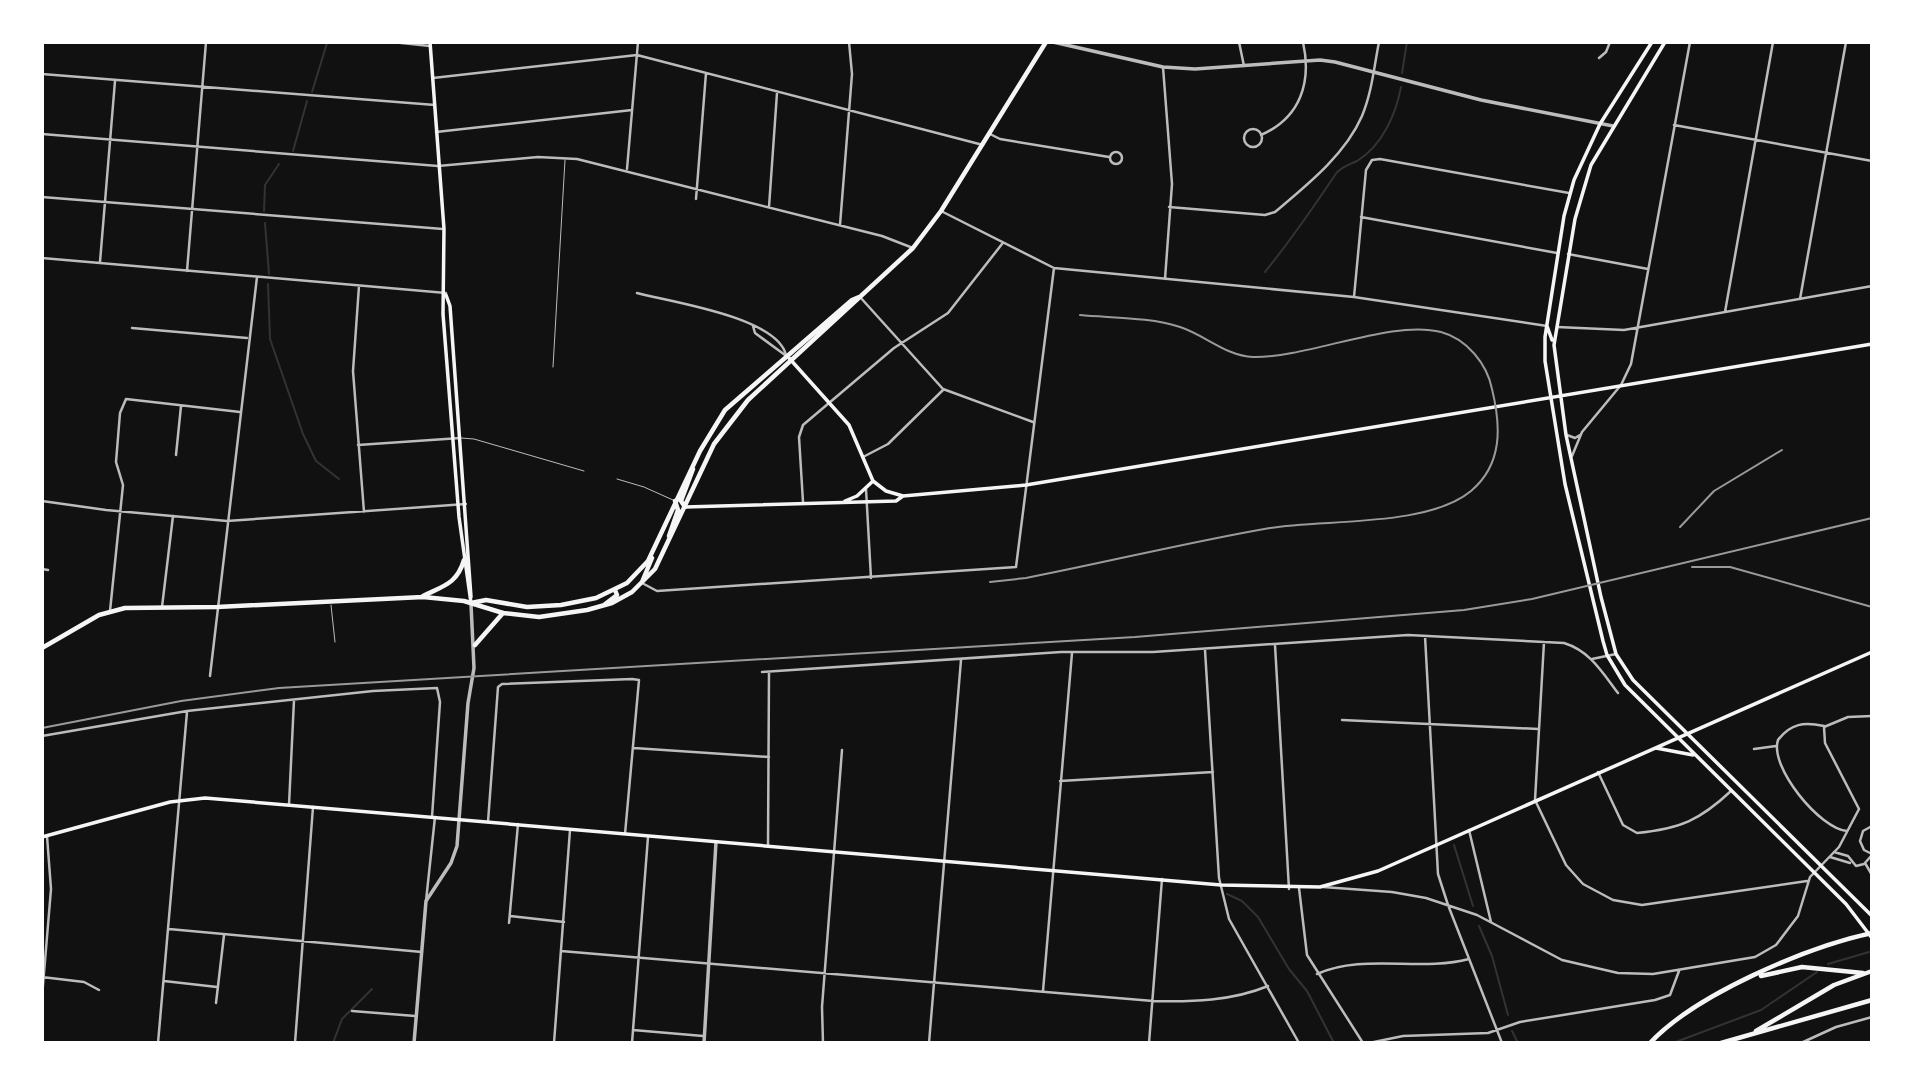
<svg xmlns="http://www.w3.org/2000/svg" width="1914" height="1085" viewBox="0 0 1914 1085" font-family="Overpass,sans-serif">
<rect width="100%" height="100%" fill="#111"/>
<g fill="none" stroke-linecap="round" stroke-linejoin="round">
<!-- stream -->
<path stroke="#333" stroke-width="2" d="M1402,73L1407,42
M312,92L327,43
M293,151L307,101
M264,211L265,185L279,164
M265,223L269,274
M1265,272C1290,241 1313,208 1335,175C1340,167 1349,165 1357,161C1382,146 1396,114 1401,87
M268,284L270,339L303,434L316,461L339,479
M1454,845L1473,906
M1227,894L1242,901L1258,917L1289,969L1307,991L1334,1043
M1479,926L1492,956L1508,1015
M1828,964L1869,952
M1512,1031L1518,1043
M333,1043L342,1019L372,989
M1673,1043L1761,1010L1817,972"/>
<!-- service -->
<path stroke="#bcbcbc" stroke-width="1" d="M553,367L565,160
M461,438L474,439L584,471
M617,479L644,487L673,500
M331,605L335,642"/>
<!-- minor -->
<path stroke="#bcbcbc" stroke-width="2.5" d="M392,42L430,46
M1239,42L1244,66
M1599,58L1606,52L1610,42
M1163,67L1172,184L1165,279
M42,74L435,105
M433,78L637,55L983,145
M1674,125L1872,161
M1244 138a9 9 0 1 1 18 0a9 9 0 1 1-18 0Z
M436,132L632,110
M42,134L438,166L538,157L577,159L882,236L913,248
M990,134L1000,139L1109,157
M1261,135C1300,118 1312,83 1303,42
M1110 158a6 6 0 1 1 12 0a6 6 0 1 1-12 0Z
M627,169L638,42
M42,197L443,229
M696,199L706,73
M769,207L777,93
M1169,207L1265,215L1275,212C1307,185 1345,155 1362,116C1372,92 1374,67 1379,42
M941,211L1054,268L1354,297L1547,326
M1361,217L1557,253
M840,225L852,74L849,42
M1568,254L1648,269
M42,258L446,293
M100,262L115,81
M187,271L206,42
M359,286L353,371L364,512
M637,293C671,302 777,317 786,355
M860,297L943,389L1033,422
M1354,297L1366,170L1372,160L1380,159L1569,193
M1800,299L1846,42
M1725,312L1773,42
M753,326L755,333L785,355
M1557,327L1624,330L1872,286
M132,328L247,338
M1567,435L1575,438L1580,435
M358,445L460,438
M176,455L181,406
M1572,456L1582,432L1621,385L1631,364L1690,42
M863,457L888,444L943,390
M866,489L871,578
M42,501L106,510L227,521L466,504
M803,502L799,437L803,425L894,348L948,313L1002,244
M42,569L48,570
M642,583L657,591L1016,567L1054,268
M162,607L173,516
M110,611L123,485L116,462L120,413L126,399L240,412
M1425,636L1438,874L1448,905L1502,1043
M1544,642L1535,800L1566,865L1583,884L1613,900L1642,905L1807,881
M1275,645L1289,889
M1205,650L1219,878L1229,919L1299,1043
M1592,659L1616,654
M762,672L1061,652H1153L1408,635L1564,643C1590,651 1602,672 1618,693
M210,676L257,277
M1342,720L1538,729
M1824,726C1804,722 1791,723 1778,740C1769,767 1820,829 1847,831
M1824,727L1848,717L1872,716
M42,736L187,711L373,691L437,688L440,702L432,817
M634,748L769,757
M1754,749L1776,746
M1598,772L1623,825L1637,833C1680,829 1700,820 1731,791
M1060,781L1213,772
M289,805L294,700
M488,822L498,687L502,684L632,679L639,680L625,834
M1872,826L1863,831L1860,841L1864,850L1872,854
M1469,830L1491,922
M768,846L769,672
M1834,852L1848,856L1856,866L1864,864L1872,855
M1830,857L1850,863
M1865,863L1872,875
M1323,887L1392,892L1426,898L1477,915L1562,960L1618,973L1653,974L1755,957L1776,945L1798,916L1810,877L1839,847L1859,809L1825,743L1824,727
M1299,888L1307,955L1363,1043
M426,901L435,817
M510,916L564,922
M509,923L518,824
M169,929L422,952
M561,951L1153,1001C1192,1002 1232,1001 1268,986
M1317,974C1363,953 1420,972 1469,959
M42,977L84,982L99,990
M164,981L217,987
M1043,991L1072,653
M42,997L51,889L47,836
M216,1003L224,935
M352,1011L415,1016
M633,1030L703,1036
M158,1043L187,712
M295,1043L313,807
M554,1043L570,830
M632,1043L648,837
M823,1043L822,1007L842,750
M929,1043L961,660
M1149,1043L1162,879
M1369,1043L1403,1036L1488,1033L1520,1022L1655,1000L1670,995L1679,971
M1801,1043L1836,1027L1872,1017"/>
<!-- tertiary -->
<path stroke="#bcbcbc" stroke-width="3.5" d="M1053,42L1163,67L1195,69L1320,60L1335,62L1481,100L1613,126
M414,1043L426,901L451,863L457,846L468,703L474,668L471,604
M704,1043L716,842"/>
<!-- secondary -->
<path stroke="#f5f5f5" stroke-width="3.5" d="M430,42L444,229L443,314L459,517L471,603
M1652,42L1600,124L1574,180L1564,216L1545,337V361L1565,484L1603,641L1607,655L1625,685L1846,904L1872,938
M1665,42L1591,165L1575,219L1554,345L1566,435L1601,597L1616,654L1633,680L1872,916
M446,295L450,306L471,597
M1547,326L1552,340
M789,358L849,425L873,481L886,491L903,496L1026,485L1872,344
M845,501L857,496L873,481
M685,507L896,501L903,496
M1656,748L1693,755
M42,837L170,802L205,798L1221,885L1320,887L1378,871L1872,652"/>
<!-- primary -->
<path stroke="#f5f5f5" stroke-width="4.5" d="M685,507L681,501L693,469
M669,536L678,510L675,501
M642,582L652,558
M423,596C443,586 457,584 464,560
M471,603L486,600L527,607L561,605L596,598L627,583L648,561L700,451L725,410L852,300L859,297
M604,605L617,595L615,590
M475,645L503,613
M42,648L99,615L125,608L217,607L423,597L464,601L503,613L539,617L587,610L612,603L632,592L655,569L714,444L748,400L913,248L941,211L1046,42"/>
<!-- motorway -->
<path stroke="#f5f5f5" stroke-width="4.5" d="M1761,976L1802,967L1863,973
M1756,1031L1834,985L1872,971
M1650,1043C1696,994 1807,947 1872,933
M1721,1043L1872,1000"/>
<!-- rail -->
<path stroke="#9a9a9a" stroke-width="2" d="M1680,527L1714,491L1782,450
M1692,567H1730L1872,607
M990,582L1026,578C1108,562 1189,542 1270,528C1326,519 1428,527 1471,491C1503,464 1501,426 1492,389C1487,364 1467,339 1441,332C1392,319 1308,358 1253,357C1226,356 1205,335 1180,327C1150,317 1112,318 1080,315
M42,728L181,701L279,688L1135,637L1464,610L1532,599L1872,518"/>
</g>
<!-- border -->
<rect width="1914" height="1085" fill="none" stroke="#ffffff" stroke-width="88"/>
</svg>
